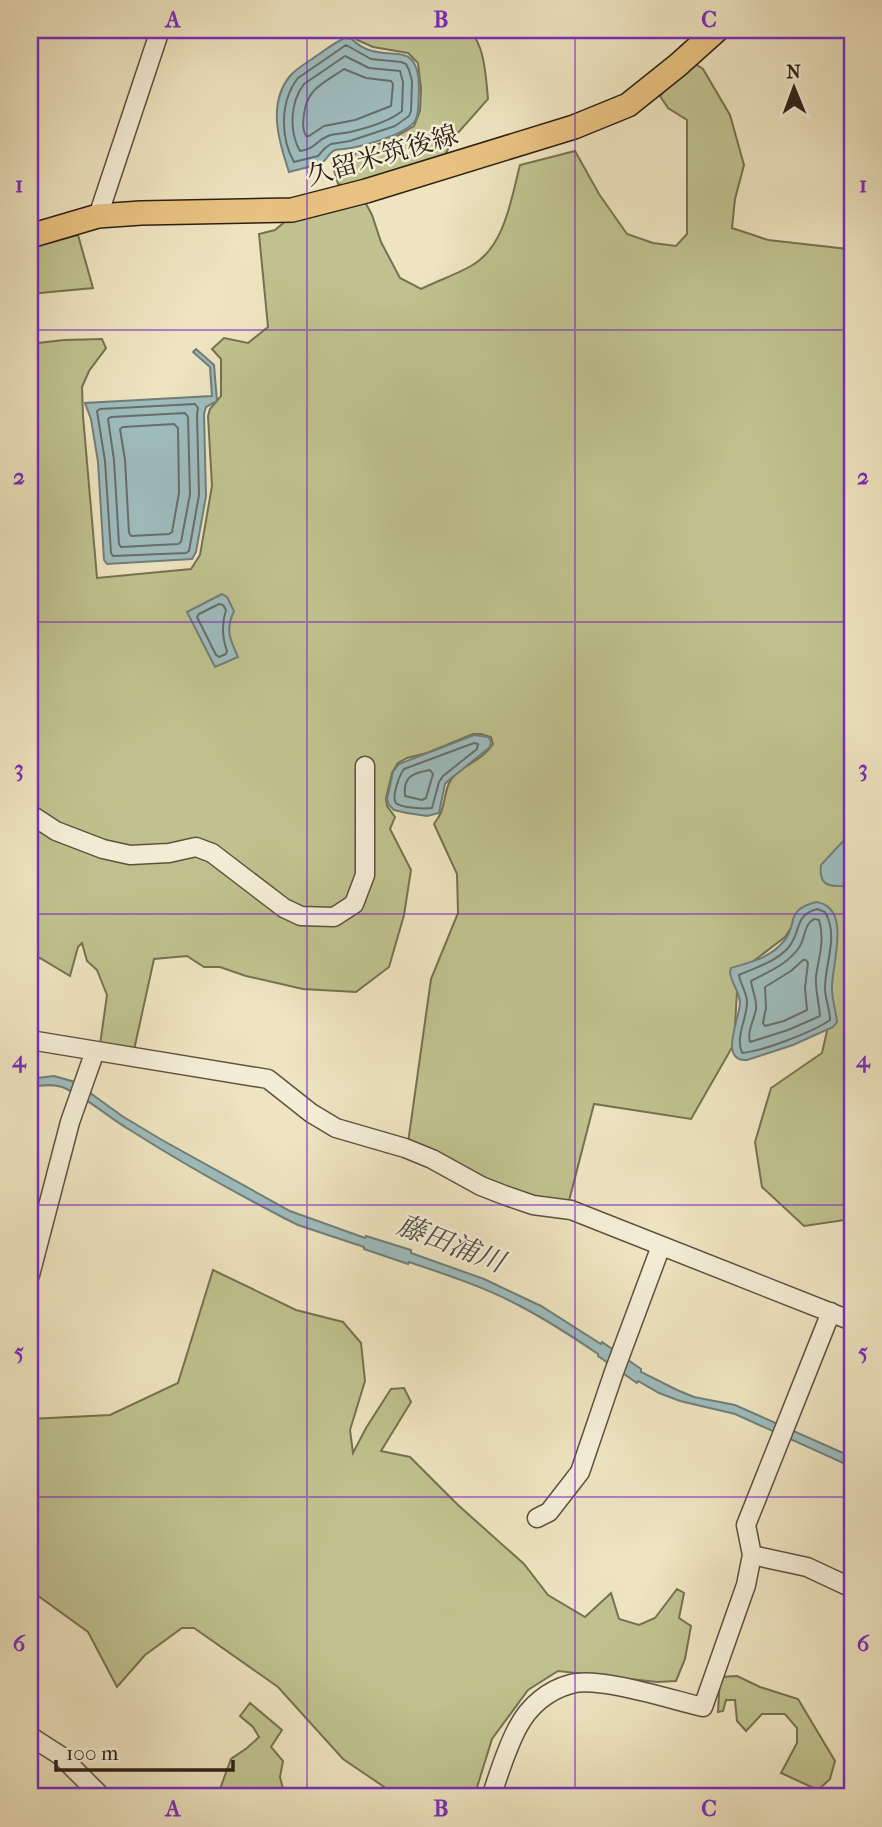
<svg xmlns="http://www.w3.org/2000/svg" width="882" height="1827" viewBox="0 0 882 1827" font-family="'IM FELL French Canon','Noto Serif JP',serif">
<rect width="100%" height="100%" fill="#eee4c0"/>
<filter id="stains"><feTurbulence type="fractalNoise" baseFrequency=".00286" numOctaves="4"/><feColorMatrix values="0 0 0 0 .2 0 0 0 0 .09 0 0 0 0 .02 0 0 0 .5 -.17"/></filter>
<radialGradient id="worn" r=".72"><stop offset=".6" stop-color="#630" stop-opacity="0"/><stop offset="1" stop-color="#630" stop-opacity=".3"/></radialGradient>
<!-- green -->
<path fill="#bfc28e" stroke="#767152" stroke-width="2" d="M327,30H469C485,44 486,79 488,99L456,135L442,160L357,188L338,184L332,163L393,138L414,126L420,111L421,89L418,63L408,53L373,47L357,40L348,31L332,35Z
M691,61L703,69L730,115L744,165L735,199L732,228L768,240L848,249L852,247V1219L804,1226L762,1187L755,1142L771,1088L822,1053L830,1018L803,909L785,937L738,973L734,1044L691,1119L594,1104L569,1201L538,1199L511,1191L408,1143L431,979L458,913L457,874L434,824C437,819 441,815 442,809C446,798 445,786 453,777C465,764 483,760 493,744L491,737L481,734H473L427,753L407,758L398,763L392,773L386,798L387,806L395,817L390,829L411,870L404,915L389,967L356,992L303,989L246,976L220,967H204L187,956L154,959L134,1050L100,1045L107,995L97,970L87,961L82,943L78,947L70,976L40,958L30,964V344L64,340L102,339L106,348L89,371L82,387L83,416L97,578L191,569L200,555L212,486L208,416L210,409L221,396V359L212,349L224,338L248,343L268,327L259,234L275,230L287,220L363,198L372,215L381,242L400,278L421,289C437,281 455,275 471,266C505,247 511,199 520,165L575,151L599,194L627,234L653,243L676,246L687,234V120L668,108L660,96Z
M78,235L93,288L30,294V248Z
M213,1270L296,1310L343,1322L361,1343L365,1381L350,1430L353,1453L366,1428L391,1389L404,1388L411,1402L381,1451L410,1457L458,1505L524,1564L548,1595L585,1617L611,1593L619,1619L639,1625L655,1618L677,1589L684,1593L679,1618L691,1626L685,1659L676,1681L657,1682L558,1671L528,1690L492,1739L474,1797H399L343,1759L278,1687L194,1628H182L145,1655L117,1687L88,1632L30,1590V1419L110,1415L178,1383Z
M737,1676L760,1687L798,1699L835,1761L830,1779L818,1790L781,1773L797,1743V1728L785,1714H762L746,1731L737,1721L735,1700H726L723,1711L718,1712L720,1677Z
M250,1703L282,1730L271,1747L283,1761L280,1777L285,1797H217L231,1759L247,1748L259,1737L253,1727L240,1716Z"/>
<!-- water -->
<path fill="#9ebcbd" stroke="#717e7a" stroke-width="2" d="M345,38L352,39C373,61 400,48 411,59C418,66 419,80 419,89C418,99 420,113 415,121C406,134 367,145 351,148C346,149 341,149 335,150C328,153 327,161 320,164C310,167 299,169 289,172C279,142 267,104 290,76C296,69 305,64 312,59C323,52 333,43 345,38Z
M196,349L214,365L217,401L206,407L204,414L206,496L196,552L192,559L107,564L104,560L98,462L91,419L85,403L212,396L210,367L193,352Z
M222,594L227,597L234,611C225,630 230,639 238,657L215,667L187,612Z
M474,735L488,737L491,741L490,747L449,780L445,784L439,813L427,816L407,813L394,810L389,805L387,799L393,772L399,764Z
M852,826C852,846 850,867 843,886C826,887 819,883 821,865L847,837Z
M816,902C853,907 831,966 832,989C832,1000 836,1011 837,1022L833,1027L793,1045L747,1060C718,1062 740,1017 740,1003C740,992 731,983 730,972L731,968C751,962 770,958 784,941C799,924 783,911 816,902Z
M54,1076L75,1082L122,1116L162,1140L290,1211L365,1238L366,1236L411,1250V1253L484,1279L541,1306L601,1344L602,1342L641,1369V1372L677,1390L694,1397L735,1405L852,1457V1467L735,1414L680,1401L659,1393L638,1381L637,1383L598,1356V1354C573,1337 547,1320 520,1306C485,1287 447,1275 409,1262L408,1264L364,1249V1247L298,1225L284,1218C232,1191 180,1162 130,1130C109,1118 84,1095 62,1087C51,1083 40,1086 30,1087V1079Z"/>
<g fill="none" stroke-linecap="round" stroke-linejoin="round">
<!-- shore -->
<path stroke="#666e6a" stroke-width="2" d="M346,45L371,59L401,62L406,64L409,70L412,81L411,111L409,116L395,126L350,141L331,144L325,148L318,156L294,162C280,137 280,101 298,78Z
M345,56L369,68L400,71L403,82L402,111C389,122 367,128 350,132C343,134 335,133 328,136C315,141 316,149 300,151C289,132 290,102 304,84Z
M344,69L366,78L391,81L393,84L391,106L355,120L324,126L309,136H306C302,129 303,122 304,114C307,88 324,83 344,69Z
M195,404L198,408L197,414L199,495L189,551L186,553L113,556L111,553L105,461L97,411L100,409Z
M185,413L188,417L190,494L181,542L178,544L121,547L119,544L114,460L108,419L111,417Z
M174,424L178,428L179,493L172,532L169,534L131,536L129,533L125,460L120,429L123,427Z
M219,604L223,605L226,610C221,625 222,637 227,651L226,654L219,657L216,655L197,617L199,614Z
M474,743L478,744L477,749L443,776L439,782L432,808C425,809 401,808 396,803C391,797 400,774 404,769Z
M430,770L433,774L426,798L422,800L405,796C403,777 412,773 430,770Z
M817,909L825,912C839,936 825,963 825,988C825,999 830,1009 830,1020C813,1032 763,1051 742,1053C735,1035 747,1020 747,1002C747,992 740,984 739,975C756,967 774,963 788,948C802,932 793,916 817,909Z
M814,919L819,920C825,939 819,957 816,976C815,990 819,1002 820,1016L788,1030L750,1042C747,1030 754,1021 756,1009C757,999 752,990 751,981C768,972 786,965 798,949C806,939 803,925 814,919Z
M803,960H806L808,963L805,988L807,1010L784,1021L765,1026L763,1023L766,1008L765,987L791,971Z"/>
<!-- minor casing -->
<g stroke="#5e5140" stroke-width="21">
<path id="minor" d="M98,216L160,30
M30,814L56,831L103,849L130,855L169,853L196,847L212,853L284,908L301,916L334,917L354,904L365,875V766
M30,1040L268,1079L311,1113L336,1128L405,1148L432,1159L481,1186L504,1195L533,1205L571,1210L852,1321
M30,1275L70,1122L95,1051
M537,1518L549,1512L580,1472L614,1372L661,1246
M752,1555L807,1567L852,1588
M30,1736L61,1756L102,1797
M491,1797C499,1774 506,1749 518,1727C529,1706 548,1690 571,1684C599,1676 672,1700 703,1707L746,1585L752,1555L746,1525L831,1312"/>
</g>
<!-- major casing -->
<g stroke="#2e2016" stroke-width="26">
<path id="major" d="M30,236L98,216L141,213L292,210L366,191L574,127L628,105L678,65L717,30"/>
</g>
<!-- minor -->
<use href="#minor" stroke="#f4edd6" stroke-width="18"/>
<!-- major -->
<use href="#major" stroke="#e7c280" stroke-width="23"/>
</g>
<!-- grid -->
<path fill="none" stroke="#7b2cbf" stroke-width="2" stroke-opacity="0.55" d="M307,30V1797M575,30V1797M30,330H852M30,622H852M30,914H852M30,1205H852M30,1497H852"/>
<g text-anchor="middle" stroke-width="5" stroke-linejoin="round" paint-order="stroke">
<!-- street labels -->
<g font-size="26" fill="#2e2016" stroke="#f4edd6">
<text transform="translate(382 155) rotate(-16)" y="9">久留米筑後線</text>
</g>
<!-- water labels -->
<g font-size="28" font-style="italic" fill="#504f48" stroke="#f4edd6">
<text transform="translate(451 1243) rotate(21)" y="10">藤田浦川</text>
</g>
</g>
<!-- margin -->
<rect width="882" height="1827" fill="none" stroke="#eee4c0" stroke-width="77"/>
<!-- north arrow -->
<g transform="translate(794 88) rotate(359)" stroke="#f4edd6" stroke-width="5" paint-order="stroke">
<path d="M0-5L12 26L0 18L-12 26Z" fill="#2e2016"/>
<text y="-10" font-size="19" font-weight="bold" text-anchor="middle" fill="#2e2016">N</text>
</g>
<!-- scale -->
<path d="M56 1760v10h177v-10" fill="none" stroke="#2e2016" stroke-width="3.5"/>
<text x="66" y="1760" font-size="21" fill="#2e2016" stroke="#f4edd6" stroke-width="5" paint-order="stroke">100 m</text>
<rect x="38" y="38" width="806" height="1750" fill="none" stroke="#7b2cbf" stroke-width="2.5"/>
<g font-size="23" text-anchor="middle" font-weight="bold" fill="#7b2cbf">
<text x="173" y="27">A</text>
<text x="441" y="27">B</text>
<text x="709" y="27">C</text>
<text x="19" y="192">1</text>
<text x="863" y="192">1</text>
<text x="19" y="484">2</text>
<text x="863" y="484">2</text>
<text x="19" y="776">3</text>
<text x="863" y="776">3</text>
<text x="19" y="1067">4</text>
<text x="863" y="1067">4</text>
<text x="19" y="1359">5</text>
<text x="863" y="1359">5</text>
<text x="19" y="1651">6</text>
<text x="863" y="1651">6</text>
<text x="173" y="1816">A</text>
<text x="441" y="1816">B</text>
<text x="709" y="1816">C</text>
</g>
<rect width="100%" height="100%" filter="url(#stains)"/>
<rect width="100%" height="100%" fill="url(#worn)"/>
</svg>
